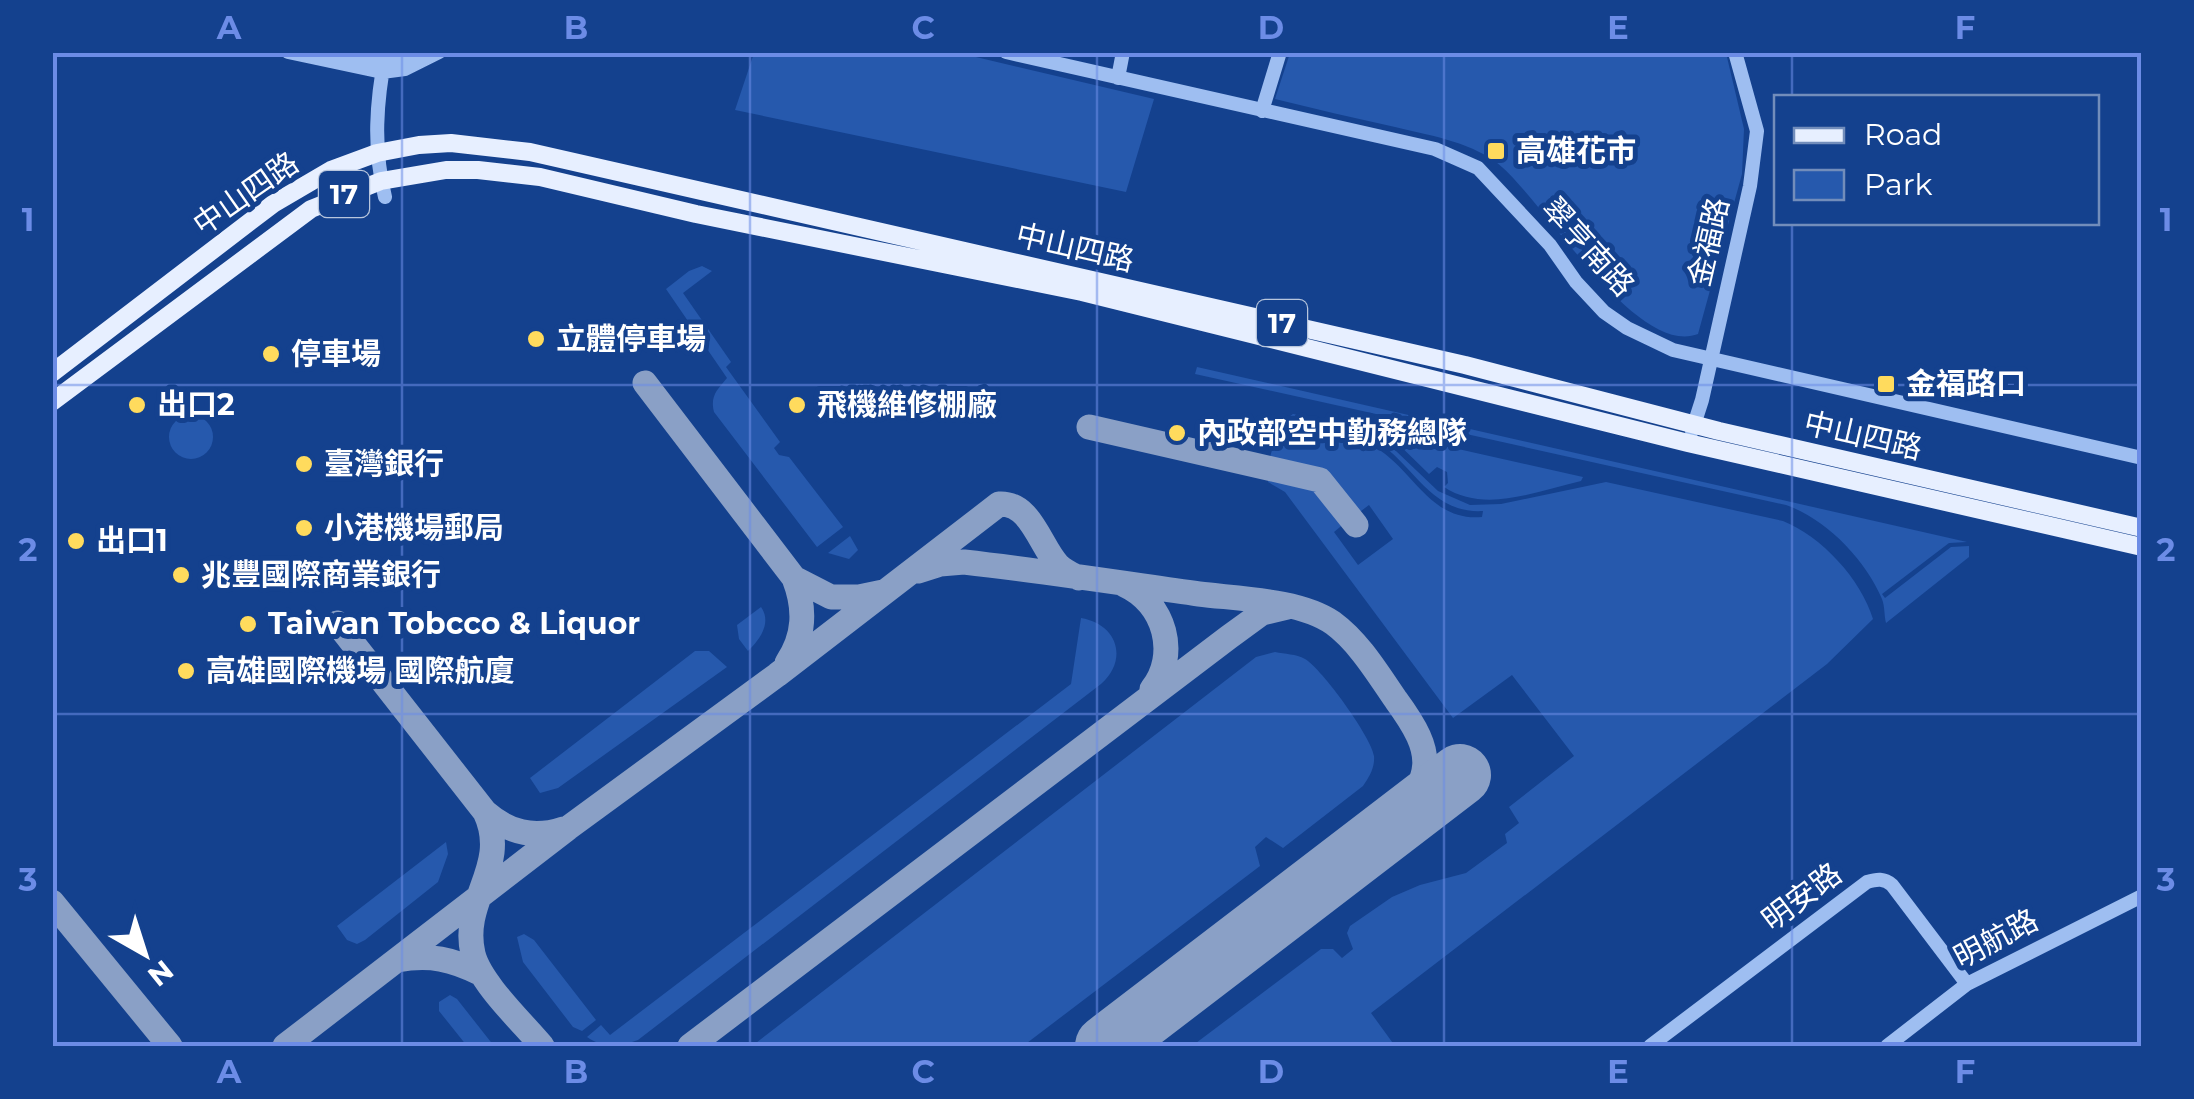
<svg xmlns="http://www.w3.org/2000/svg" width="2194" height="1099" viewBox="0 0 2194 1099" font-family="Montserrat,'Noto Sans TC',sans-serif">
<rect width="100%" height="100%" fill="#14418e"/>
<!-- green -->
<path fill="#2659ad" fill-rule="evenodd" d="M754,53H959L1154,99L1126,192L735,110Z
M1290,53H1726L1744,129L1742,174L1698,334C1635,358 1543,198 1496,162C1467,141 1428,135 1395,127C1355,118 1315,109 1275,99Z
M702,266L712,271L683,293L731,362L726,367L780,442L774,448L779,455L789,457L843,527L817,547L714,412C710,396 717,390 727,378L666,289L689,271Z
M1197,367L1967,542L1949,543L1882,594L1885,598L1951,547L1969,546V557L1886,623C1884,615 1885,607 1882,599C1865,559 1826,519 1786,505L1195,374Z
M1293,414L1375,431L1438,491L1470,505L1501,504L1606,482L1783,521C1821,536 1861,579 1873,619L1827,664L1371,1013L1395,1046H1192L1321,949H1333L1342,958L1353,949L1347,933L1350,926L1392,897L1420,885L1466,873L1507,843L1505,834L1519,823L1509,807L1574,756L1512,675L1453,718L1285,492L1268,482V475L1318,487L1346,522L1334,532L1358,565L1393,539L1369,505L1357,514L1324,476L1271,462L1270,457L1280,423ZM1294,419C1319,422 1354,428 1376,441C1415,465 1430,514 1483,511L1482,517C1427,522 1412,464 1369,444C1346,433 1318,430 1294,424Z
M169 437a22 22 0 1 1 44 0a22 22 0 1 1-44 0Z
M1387,433L1583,477L1581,481C1537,491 1485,514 1444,487L1448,483L1447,472L1437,467L1429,474Z
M850,536L858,550L849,559L828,553Z
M761,607C772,623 760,639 748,651L739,639L737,625Z
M1081,618C1117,624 1129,659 1101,684L638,1040C619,1047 605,1049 587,1037L601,1025L610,1035L1071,684Z
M695,651H709L727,667L558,788L540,793L530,778Z
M1275,652C1285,654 1296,654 1305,659C1322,669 1372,738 1374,756C1375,768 1369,777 1363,786L1283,848L1266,837L1255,847L1260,866L1023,1046H752L1256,657Z
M446,842L448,854L438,882L365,940L357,944L347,940L337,926Z
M524,934L534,940L596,1020L582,1031L573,1027L523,962L517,937Z
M450,995L457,999L494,1046H467L439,1011V1002Z"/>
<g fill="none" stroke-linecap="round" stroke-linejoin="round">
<!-- taxiway -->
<path stroke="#8aa0c6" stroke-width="25" d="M645,383L794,578L831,597H859L883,592
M1089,427L1320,480L1356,525
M918,571L940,564L964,562C1043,571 1121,583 1199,594C1239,599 1300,600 1333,623C1359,642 1378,674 1396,700C1437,756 1433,774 1392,828
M1125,585C1165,603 1179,655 1152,689
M337,623L485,812C508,832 533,839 563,829
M787,663C805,636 806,609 794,578
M485,812C511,867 460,899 473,954C480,983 523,1023 542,1046
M52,902L170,1046
M397,960C430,954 452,959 482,974
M285,1046L568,828L777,675L999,504C1031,502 1040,546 1058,565C1064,571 1071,574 1079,578
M690,1046L1229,637L1262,613L1287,607"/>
<!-- runway -->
<path stroke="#8aa0c6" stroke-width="62" d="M1106,1046L1460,775"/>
<!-- minor -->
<path stroke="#9ebef1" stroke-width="14" d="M288,52L382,72L405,69L439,52
M339,52L385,62L409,52
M1006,52L1435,149L1478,168L1550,245L1576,282L1604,312L1627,328L1673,350L2142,458
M1118,78L1123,52
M1262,111L1280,52
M385,197C373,148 376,102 386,52
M1692,431L1702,400L1750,186L1757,131L1735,52
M1650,1046L1867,882C1877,879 1884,878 1892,885L1967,984
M1887,1046L1967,984L2142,896"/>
<!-- major -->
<path stroke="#e7efff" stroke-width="18" d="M52,373L273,204L331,170L377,153L419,145L451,143L530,152L1465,365L1719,431L2142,528
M52,402L311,209L381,181L446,170H478L540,177L696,214L1082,292L1688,443L2142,547"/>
</g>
<!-- grid -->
<path fill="none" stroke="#6c8ce6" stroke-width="2.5" stroke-opacity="0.55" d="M402,52V1046M750,52V1046M1097,52V1046M1444,52V1046M1792,52V98M1792,222V1046M52,385H2142M52,714H2142"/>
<!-- markers -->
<g fill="#ffdb5d" stroke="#14418e" stroke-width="4">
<rect x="1486" y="141" width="20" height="20" rx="5"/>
<circle cx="536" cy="339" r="10"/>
<circle cx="271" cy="354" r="10"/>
<rect x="1876" y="374" width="20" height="20" rx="5"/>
<circle cx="137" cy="405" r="10"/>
<circle cx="797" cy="405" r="10"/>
<circle cx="1177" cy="433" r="10"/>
<circle cx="304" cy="464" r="10"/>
<circle cx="304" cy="528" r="10"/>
<circle cx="76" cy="541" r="10"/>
<circle cx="181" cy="575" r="10"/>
<circle cx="248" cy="624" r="10"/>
<circle cx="186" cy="671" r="10"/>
</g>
<g text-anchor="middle" stroke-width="10" stroke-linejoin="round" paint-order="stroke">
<!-- shield labels -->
<g fill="#14418e" stroke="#b8c6dd" stroke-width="2.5">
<rect x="319" y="171" width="50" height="46" rx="8"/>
<rect x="1257" y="300" width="50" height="46" rx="8"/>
</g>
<g font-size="28" font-weight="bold" fill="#fff">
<text x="344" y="204">17</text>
<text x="1282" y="333">17</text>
</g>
<!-- poi labels -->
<g font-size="30" font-weight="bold" fill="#fff" stroke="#14418e" text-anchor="start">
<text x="1516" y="161">高雄花市</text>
<text x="556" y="349">立體停車場</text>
<text x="291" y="364">停車場</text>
<text x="1906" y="394">金福路口</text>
<text x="157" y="415">出口2</text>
<text x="817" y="415">飛機維修棚廠</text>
<text x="1197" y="443">內政部空中勤務總隊</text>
<text x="324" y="474">臺灣銀行</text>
<text x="324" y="538">小港機場郵局</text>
<text x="96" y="551">出口1</text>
<text x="201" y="585">兆豐國際商業銀行</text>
<text x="268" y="634">Taiwan Tobcco &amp; Liquor</text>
<text x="206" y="681">高雄國際機場 國際航廈</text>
</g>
<!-- street labels -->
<g font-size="30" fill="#fff" stroke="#14418e">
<text transform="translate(246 194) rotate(-35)" y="10">中山四路</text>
<text transform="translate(1709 242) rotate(-77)" y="10">金福路</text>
<text transform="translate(1588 247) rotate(48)" y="10">翠亨南路</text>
<text transform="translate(1075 248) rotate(13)" y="10">中山四路</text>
<text transform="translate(1863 436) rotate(13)" y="10">中山四路</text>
<text transform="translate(1802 897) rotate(-37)" y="10">明安路</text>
<text transform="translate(1996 939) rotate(-28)" y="10">明航路</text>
</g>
</g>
<!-- border -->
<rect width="2194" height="1099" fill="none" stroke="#14418e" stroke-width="110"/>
<!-- legend -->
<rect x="1774" y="95" width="325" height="130" fill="#14418e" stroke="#728dbb" stroke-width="2.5"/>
<rect x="1794" y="128" width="50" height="15" fill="#e7efff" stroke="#728dbb" stroke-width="2.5"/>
<text x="1864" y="145" font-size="30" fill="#ffffff">Road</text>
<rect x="1794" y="170" width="50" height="30" fill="#2659ad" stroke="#728dbb" stroke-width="2.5"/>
<text x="1864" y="195" font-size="30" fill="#ffffff">Park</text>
<!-- north arrow -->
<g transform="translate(145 954) rotate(141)" stroke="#14418e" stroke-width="8" paint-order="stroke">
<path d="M0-8L18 38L0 25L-18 38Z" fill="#ffffff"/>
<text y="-15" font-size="28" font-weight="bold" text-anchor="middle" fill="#ffffff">N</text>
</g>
<rect x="55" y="55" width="2084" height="989" fill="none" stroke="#6c8ce6" stroke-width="4"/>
<g font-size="32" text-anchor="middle" font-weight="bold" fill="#6c8ce6">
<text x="229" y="39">A</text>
<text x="576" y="39">B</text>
<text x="923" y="39">C</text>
<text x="1271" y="39">D</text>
<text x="1618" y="39">E</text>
<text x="1965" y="39">F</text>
<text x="28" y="231">1</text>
<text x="2166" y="231">1</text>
<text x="28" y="561">2</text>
<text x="2166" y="561">2</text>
<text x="28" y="891">3</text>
<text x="2166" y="891">3</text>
<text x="229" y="1083">A</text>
<text x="576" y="1083">B</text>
<text x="923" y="1083">C</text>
<text x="1271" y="1083">D</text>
<text x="1618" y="1083">E</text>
<text x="1965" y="1083">F</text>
</g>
</svg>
